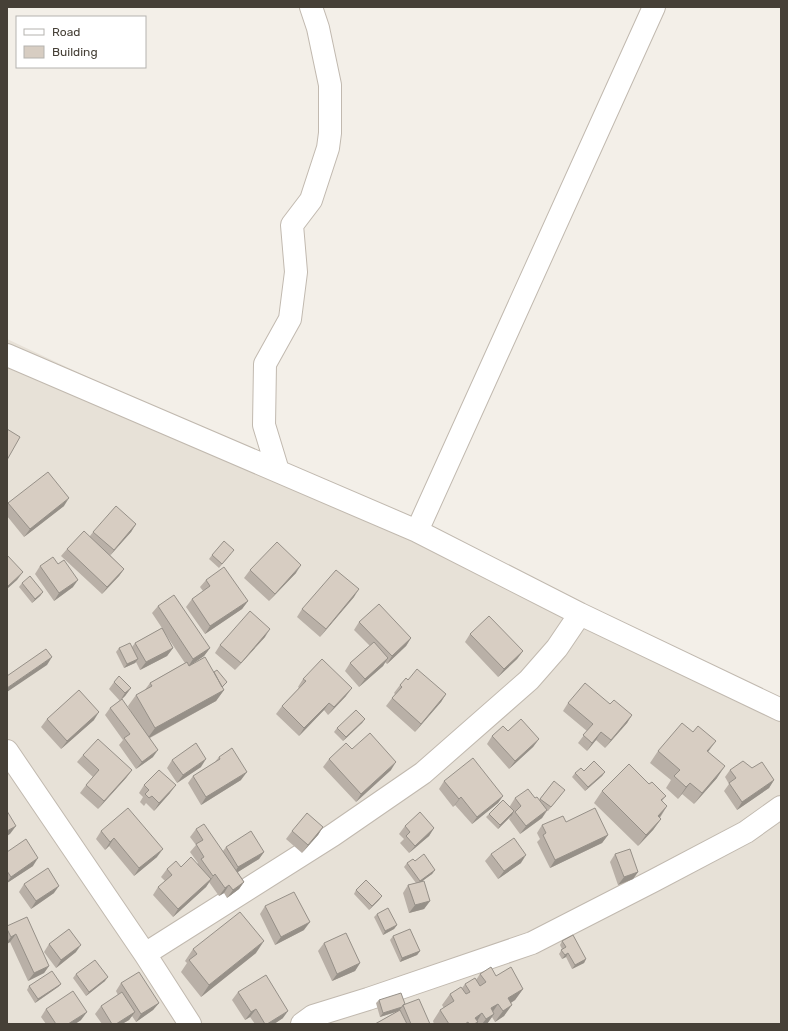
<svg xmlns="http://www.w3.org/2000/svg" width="788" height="1031" viewBox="0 0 788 1031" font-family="Rubik,sans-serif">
<rect width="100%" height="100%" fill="#f3efe8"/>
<!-- residential -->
<path fill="#e7e1d7" d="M7,339L781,703V1024H7Z"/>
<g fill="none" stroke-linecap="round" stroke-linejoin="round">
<!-- minor casing -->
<g stroke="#c1b9af" stroke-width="24">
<path id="minor" d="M7,355L417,531L580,614L781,710
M278,471L264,425L265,364L290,319L296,272L292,225L311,200L328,148L330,133V85L318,28L311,7
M417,531L654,7
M7,751L145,954L190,1024
M145,954L333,835L423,773L529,680L557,648L580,614
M302,1024L313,1016L368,999L532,943L653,881L746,832L781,807"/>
</g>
<!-- minor -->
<use href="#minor" stroke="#fff" stroke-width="22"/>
</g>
<!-- wall -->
<path fill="#b9b0a7" d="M8,503L64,506L24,537L7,516V505Z
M136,524L131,532L110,555L124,569L119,576L102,594L61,556L67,549L90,536L93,532Z
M231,554L219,568L209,559L212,555Z
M40,566L73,587L54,601L35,574Z
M250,570L296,573L269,601L244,578Z
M206,580L248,601L242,609L205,634L186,607L192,599L203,591L200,587Z
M22,583L43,592L40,596L32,603L19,587Z
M354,597L320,637L297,617L302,609Z
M158,606L210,648L204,656L189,666L214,672L227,682L222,688L224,690L216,701L150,738L153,757L136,769L119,745L123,740L105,715L110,708L120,701L109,689L114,682L131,688L125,696L120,700L133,716L128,706L136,695L144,691L150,683L185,663L164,632L173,648L167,656L140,670L136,662L135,663L124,668L116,652L119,648L132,647L135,643L162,628L152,613Z
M359,622L411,638L406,646L387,664L385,662L383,666L359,687L345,671L350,663L370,646L354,630Z
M470,634L523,651L517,659L498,677L465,642Z
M265,637L235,670L215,653L220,645Z
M303,679L346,696L328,715L324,710L299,736L276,714L282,706L299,688L298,687Z
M408,680L446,694L441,702L415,732L386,706L395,694L394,693L400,685Z
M568,703L610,704L632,715L627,723L605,748L596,740L587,751L578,743L587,731L563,711Z
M47,719L94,720L61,749L41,727Z
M365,719L362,723L343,741L334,732L337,728Z
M508,731L539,739L533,747L509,769L487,744L492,736Z
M352,749L391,770L356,802L323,767L329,759Z
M658,751L708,752L717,778L694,804L682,794L678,799L666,788L671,780L650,763Z
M83,755L132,770L126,778L98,809L80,793L86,785L93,777L77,762Z
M219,757L241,780L201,805L188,783L193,776L214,763Z
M172,760L201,767L177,783L167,768Z
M752,768L774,780L769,788L737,810L724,791L729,784L725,777L730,770Z
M584,771L605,772L602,776L585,791L572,777L575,773Z
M444,781L503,796L498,803L472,824L455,805L453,807L439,789Z
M554,781L562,794L548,811H547L542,818L520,834L509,819L514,812L512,815L498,829L486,817L489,814L510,806L515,798L539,800Z
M649,784L666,796L662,801L667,806L660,818L661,819L653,830L638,846L594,803L602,791Z
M144,785L170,793L154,811L146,803L144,806L140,802L143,797L139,793Z
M566,822L608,835L602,843L550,868L537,842L540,839L537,833L542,825Z
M405,826L434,828L429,836L409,853L400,843L404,839L399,834Z
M323,827L318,835L302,853L286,839L292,831Z
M196,829L223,851L226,847L264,852L259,859L238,872L244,882L239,889L227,898L224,893L219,896L209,882L206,887L173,917L153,895L158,887L165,881L161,877L167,869L197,864L198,863L190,852L196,845L190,837Z
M101,831L157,857L134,876L109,846L105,850L96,839Z
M7,852L33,866L7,883Z
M491,854L521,863L498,879L485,861Z
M615,854L638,872L633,879L618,885L610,862Z
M415,861L435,870L432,874L422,881L430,901L424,909L409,913L403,893L408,885L416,883L404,867L407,863Z
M24,884L54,893L31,909L19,892Z
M356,890L382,896L379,900L369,910L354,894Z
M265,906L304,930L275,945L260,914Z
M377,914L397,925L394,929L383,935L374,917Z
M7,926L49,966L44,973L28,981L10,942L7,944Z
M393,936L420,951L417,955L400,962L390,940Z
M562,941L586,959L584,963L572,969L566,957L562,959L559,954L562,949L560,945Z
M324,943L360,963L355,971L332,981L318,951Z
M49,944L76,952L56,968L44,952Z
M193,949L256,953L201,997L181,972L187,963L185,961Z
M76,974L105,981L86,996L73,978Z
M480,974L496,976L523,989L515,1000L511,1003L504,1016L495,1022L492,1017L487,1024H434L433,1021L440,1010L444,1008L442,1005L450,994L462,988L465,984L476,980Z
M121,983L159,1003L153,1010L136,1022L132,1016L129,1020L122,1024H102L95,1014L101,1006L118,995L116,991Z
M61,984L58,987L35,1003L27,990L29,986Z
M238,992L283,1018L274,1024H255L250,1017L245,1020L232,1000Z
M379,1000L405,1004L430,1024H375L398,1011L380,1017L376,1003Z
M46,1009L81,1020L75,1024H46L41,1017Z"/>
<!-- shaded-wall -->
<path fill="#969088" d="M69,498L64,506L24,537L30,529Z
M136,524L131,532L108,558L114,550Z
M301,565L296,573L269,601L275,594Z
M124,569L119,576L102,594L107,587Z
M23,572L17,580L7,589V587Z
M78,580L73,587L54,601L59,593Z
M359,589L354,597L320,637L326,629Z
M43,592L40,596L32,603L35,599Z
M248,601L242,609L205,634L210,626Z
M270,629L265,637L235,670L241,663Z
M411,638L406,646L387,664L392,656Z
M173,648L167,656L140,670L146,662Z
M210,648L204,656L188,667L193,659Z
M523,651L517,659L498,677L504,669Z
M52,657L47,665L7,692V688Z
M388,658L383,666L359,687L365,679Z
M138,659L135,663L124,668L127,664Z
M131,688L125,696L120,701L125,693Z
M352,688L346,696L328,715L334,707Z
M224,690L216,701L147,739L155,728Z
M446,694L441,702L415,732L421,724Z
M329,703L324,710L299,736L304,728Z
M99,712L94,720L61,749L67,741Z
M632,715L627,723L605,748L611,740Z
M365,719L362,723L343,741L346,737Z
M601,732L596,740L587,751L592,743Z
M539,739L533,747L509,769L515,761Z
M716,741L708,752L707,751Z
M158,750L153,757L136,769L142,762Z
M206,759L201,767L177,783L183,775Z
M396,762L391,770L356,802L361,794Z
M725,766L717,778L694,804L702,793Z
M132,770L126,778L98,809L104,801Z
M247,772L241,780L201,805L206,797Z
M605,772L602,776L585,791L588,787Z
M774,780L769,788L737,810L742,802Z
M690,783L682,794L678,799L686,787Z
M176,785L170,793L154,811L159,803Z
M503,796L498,803L472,824L477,817Z
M461,797L455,805L453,807L459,799Z
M667,806L659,818L658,816Z
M547,810L542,818L520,834L526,826Z
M514,811L512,815L498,829L500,825Z
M661,819L653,830L638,846L646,835Z
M16,826L10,834L7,836V831Z
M323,827L318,835L302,853L308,845Z
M434,828L429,836L409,853L415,846Z
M608,835L602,843L550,868L555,860Z
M114,838L109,846L105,850L110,842Z
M163,849L157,857L134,876L139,868Z
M264,852L259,859L233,875L238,867Z
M526,855L521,863L498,879L504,871Z
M38,858L33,866L7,883V882L11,877Z
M435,870L432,874L417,885L420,881Z
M638,872L633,879L618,885L624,877Z
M215,874L206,887L173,917L178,909L210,880Z
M244,882L239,889L227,898L233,890Z
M229,885L224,893L219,896L225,888Z
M59,886L54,893L31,909L36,901Z
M382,896L379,900L369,910L372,906Z
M430,901L424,909L409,913L415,905Z
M310,922L304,930L275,945L281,937Z
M397,925L394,929L383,935L385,931Z
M16,934L10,942L7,944V942L11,937Z
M264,941L256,953L201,997L209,985Z
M81,945L76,952L56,968L61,960Z
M420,951L417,955L400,962L402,958Z
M568,953L566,957L562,959L565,955Z
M586,959L584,963L572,969L575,965Z
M360,963L355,971L332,981L337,974Z
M49,966L44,973L28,981L34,973Z
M108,977L105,981L86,996L89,992Z
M61,984L58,987L35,1003L38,999Z
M523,989L515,1000L501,1009L508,998Z
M159,1003L153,1010L136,1022L141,1014Z
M498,1004L490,1016L491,1008Z
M512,1005L504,1016L495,1022L503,1011Z
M402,1007L399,1011L380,1017L383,1013Z
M256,1009L250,1017L245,1020L251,1012Z
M288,1011L283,1018L274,1024H267Z
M87,1012L81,1020L75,1024H68Z
M135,1012L129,1020L122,1024H116Z
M482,1013L476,1023L478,1022L476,1024H471L475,1018Z
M494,1014L487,1024H482L486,1019Z"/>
<!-- building -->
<path fill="#d7cdc2" stroke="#969088" d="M7,429L20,437L7,460Z
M48,472L69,498L30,529L8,503Z
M116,506L136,524L114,550L93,532Z
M84,531L124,569L107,587L67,549Z
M224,541L234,550L222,564L212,555Z
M277,542L301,565L275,594L250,570Z
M7,555L23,572L7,587Z
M53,557L58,564L64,560L78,580L59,593L40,566Z
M224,567L248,601L210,626L192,599L210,586L206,580Z
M336,570L359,589L326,629L302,609Z
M30,576L43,592L35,599L22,583Z
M174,595L210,648L193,659L158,606Z
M379,604L411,638L392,656L359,622Z
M250,611L270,629L241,663L220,645Z
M489,616L523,651L504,669L470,634Z
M162,628L173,648L146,662L135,643Z
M374,642L388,658L365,679L350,663Z
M130,643L138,659L127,664L119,648Z
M46,649L52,657L7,688V676Z
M205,657L224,690L155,728L136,695L152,686L150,683L187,662L189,666Z
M322,659L352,688L334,707L329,703L304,728L282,706L306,681L303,679Z
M417,669L446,694L421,724L392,698L402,687L400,685L406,678L408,680Z
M217,670L227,682L222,687L214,672Z
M119,676L131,688L125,693L114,682Z
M585,683L610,704L614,700L632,715L611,740L601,732L592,743L583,735L593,724L568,703Z
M79,690L99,712L67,741L47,719Z
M122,699L158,750L142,762L124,738L130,734L110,708Z
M356,710L365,719L346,737L337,728Z
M521,719L539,739L515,761L492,736L503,726L508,731Z
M682,723L693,732L698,726L716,741L707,751L725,766L702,793L690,783L686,787L674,776L680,770L658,751Z
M370,733L396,762L361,794L329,759L346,743L352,749Z
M98,739L132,770L104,801L86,785L99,770L83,755Z
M196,743L206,759L183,775L172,760Z
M232,748L247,772L206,797L193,776L220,759L219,757Z
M473,758L503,796L477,817L461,797L459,799L444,781Z
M594,761L605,772L588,787L575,773L581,768L584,771Z
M743,761L752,768L762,762L774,780L742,802L729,783L736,778L730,770Z
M629,764L649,784L652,782L666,796L661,800L667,806L658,816L661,819L646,835L602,791Z
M159,770L176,785L159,803L152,796L149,798L145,794L149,790L144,785Z
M554,781L565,790L551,807L540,799Z
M528,789L535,798L537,797L547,810L526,826L515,812L521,806L515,798Z
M503,800L514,811L500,825L489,814Z
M128,808L163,849L139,868L114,838L110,842L101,831Z
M595,808L608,835L555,860L543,835L546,833L542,825L563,816L566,822Z
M7,811L16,826L7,831Z
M420,812L434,828L415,846L406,836L410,832L405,826Z
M307,813L323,827L308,845L292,831Z
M204,824L244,882L233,890L229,885L225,888L215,874L213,876L201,859L204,857L196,844L203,840L196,829Z
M251,831L264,852L238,867L226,847Z
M514,838L526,855L504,871L491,854Z
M26,839L38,858L11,877L7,871V852Z
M630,849L638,872L624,877L615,854Z
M424,854L435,870L420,881L407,863L413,859L415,861Z
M191,857L211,879L178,909L158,887L172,875L167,869L176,861L181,867Z
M48,868L59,886L36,901L24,884Z
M366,880L382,896L372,906L356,890Z
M424,881L430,901L415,905L408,885Z
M294,892L310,922L281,937L265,906Z
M388,908L397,925L385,931L377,914Z
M240,912L264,941L209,985L189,960L197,954L193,949Z
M27,917L49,966L34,973L16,934L11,937L7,929V926Z
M69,929L81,945L61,960L49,944Z
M410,929L420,951L402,958L393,936Z
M346,933L360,963L337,974L324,943Z
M573,935L586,959L575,965L568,953L565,955L561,950L566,947L562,941Z
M95,960L108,977L89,992L76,974Z
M491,967L496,976L511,967L523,989L508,998L512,1005L503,1011L498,1004L491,1008L494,1014L486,1019L482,1013L475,1018L478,1022L474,1024H469L468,1022L465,1024H449L440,1010L454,1001L450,994L461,987L466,994L470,992L465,984L475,978L480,986L486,982L480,974Z
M52,971L61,984L38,999L29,986Z
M139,972L159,1003L141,1014L121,983Z
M266,975L288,1011L267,1024H265L256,1009L251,1012L238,992Z
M73,991L87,1012L68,1024H56L46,1009Z
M122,992L135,1012L116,1024H112L101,1006Z
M401,993L405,1004L403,1005L402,1007L383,1013L379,1000Z
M419,999L430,1024H411L403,1005Z
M400,1010L407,1024H375Z"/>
<!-- border -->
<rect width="788" height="1031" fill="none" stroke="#464037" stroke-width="16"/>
<!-- legend -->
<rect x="16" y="16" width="130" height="52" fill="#ffffff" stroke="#b5b3af"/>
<rect x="24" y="29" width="20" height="6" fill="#ffffff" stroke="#b5b3af"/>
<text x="52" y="36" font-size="12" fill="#464037">Road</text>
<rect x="24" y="46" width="20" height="12" fill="#d7cdc2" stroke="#b5b3af"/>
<text x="52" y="56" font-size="12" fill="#464037">Building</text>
</svg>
